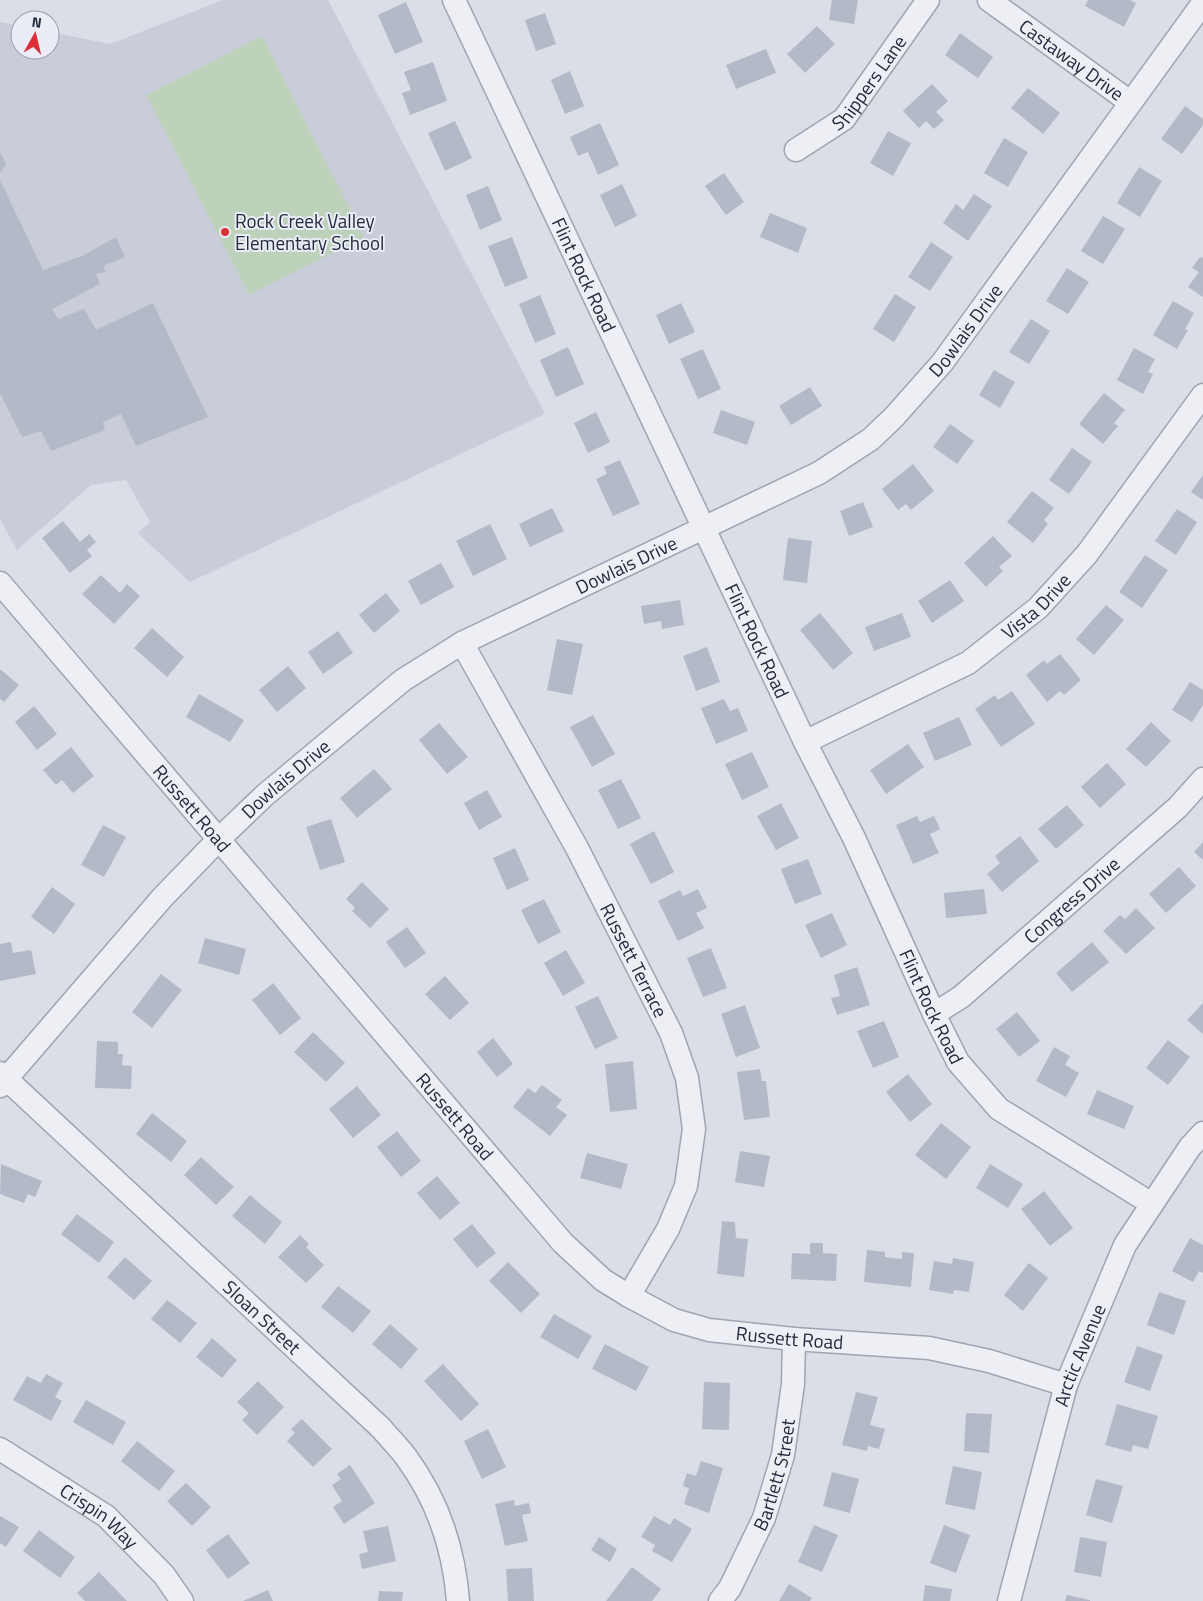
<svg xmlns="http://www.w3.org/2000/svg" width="1203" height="1601" viewBox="0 0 1203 1601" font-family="'Titillium Web',sans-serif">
<rect width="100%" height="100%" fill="#dadee7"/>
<!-- built -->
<path fill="#c8cdd9" d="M223,0H328L545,414L190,582L138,533L150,522L126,480L91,485L17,550L0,519V22L20,26V50H50V32L110,44Z"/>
<!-- green -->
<path fill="#bed2bb" d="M262,36L364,237L249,295L146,95Z"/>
<!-- building -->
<path fill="#b4b9c7" d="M832,0H858L854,24L829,20Z
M1088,0H1130L1136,3L1124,27L1085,6Z
M406,2L423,42L395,54L378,15Z
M545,13L556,44L536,51L525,20Z
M817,26L835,44L805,73L787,54Z
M960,33L993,57L978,78L945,55Z
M766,49L776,73L736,89L726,65Z
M433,62L447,101L410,115L402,93L411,90L404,72Z
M570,71L584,106L565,114L551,80Z
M932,84L948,101L936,112L944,120L934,129L926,121L919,128L903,111Z
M1028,88L1060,113L1043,134L1011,108Z
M1185,106L1203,119V125L1182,154L1161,139Z
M455,121L472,158L445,171L428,133Z
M600,123L619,165L598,175L588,152L578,156L570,137Z
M888,131L911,143L893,176L870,163Z
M1004,138L1028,152L1008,187L984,173Z
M0,152L6,164L0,173Z
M1139,167L1162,181L1140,217L1117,203Z
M724,173L744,202L726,215L705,186Z
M0,180L43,270L82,256L116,237L125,257L103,266L106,272L96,274L100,284L52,309L58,319L84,309L96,330L153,303L208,417L136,446L121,414L103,422L105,430L51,451L41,431L22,437L0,393Z
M622,184L637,216L615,227L600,195Z
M488,186L502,220L480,230L466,195Z
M974,194L992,206L968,241L943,223L956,204L963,210Z
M770,213L807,228L798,253L760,237Z
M1103,216L1125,229L1103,264L1081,251Z
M512,237L528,278L505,287L488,246Z
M931,242L953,257L930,291L908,277Z
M1200,257L1203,258V297L1188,287L1199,272L1192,268Z
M1067,268L1089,282L1068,314L1046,301Z
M895,294L916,307L894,342L873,329Z
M540,295L556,334L535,343L519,304Z
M1173,301L1194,313L1185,329L1188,330L1177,349L1153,335Z
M681,303L695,332L669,344L656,315Z
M1031,319L1050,331L1029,364L1009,352Z
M568,347L584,384L556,397L540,360Z
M1134,348L1155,359L1148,372L1153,374L1143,394L1117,380Z
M703,349L721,389L698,399L680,359Z
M994,370L1015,382L1000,408L979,395Z
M810,387L822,406L791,425L779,406Z
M1104,393L1125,410L1114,423L1118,426L1103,444L1079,424Z
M721,410L755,422L747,445L713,433Z
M596,412L610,442L588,453L574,423Z
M950,424L974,441L957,464L933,447Z
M1072,448L1092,462L1069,494L1049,480Z
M620,460L640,504L613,516L596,479L607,474L604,467Z
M913,464L934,491L911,510L906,504L898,510L882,489Z
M1203,475V500L1191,492Z
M1032,491L1054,508L1044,520L1048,524L1033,543L1007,522Z
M863,502L873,527L849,536L840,511Z
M552,508L564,531L530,547L519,524Z
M1177,509L1197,522L1176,555L1155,541Z
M63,521L80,542L89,534L96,542L87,550L92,556L70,573L42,538Z
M490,524L507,559L473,576L456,541Z
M993,536L1012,556L999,567L1003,571L986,587L964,563Z
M788,538L812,541L807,583L783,580Z
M1145,555L1168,570L1142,608L1119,592Z
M441,563L454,587L421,605L408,581Z
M101,575L120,593L127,584L140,596L114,624L82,594Z
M950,580L964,601L932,623L918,601Z
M386,593L400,611L374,633L359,615Z
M680,600L684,625L662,629L661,621L644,624L641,606Z
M1106,605L1124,620L1094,655L1076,639Z
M820,613L853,653L833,670L800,630Z
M902,613L911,637L874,651L865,627Z
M152,628L184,657L167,677L134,648Z
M338,631L353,653L323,674L308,652Z
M557,639L583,644L572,695L547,690Z
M707,647L720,682L696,691L683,656Z
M1060,654L1081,680L1064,695L1060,691L1047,702L1026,675L1044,660L1047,664Z
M288,666L306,688L277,712L259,690Z
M0,669L19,685L4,702L0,699Z
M1190,682L1203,690V705L1192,722L1172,710Z
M1012,691L1035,724L1001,747L975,709L995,695L998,700Z
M199,694L244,720L230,742L186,717Z
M724,699L730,711L738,708L748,731L716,744L701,708Z
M34,706L57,734L37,750L15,722Z
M593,715L615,754L592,767L570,727Z
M959,717L972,745L935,761L923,733Z
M1151,722L1171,741L1146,767L1126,749Z
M439,723L468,757L447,774L419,740Z
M908,744L924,767L886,794L870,770Z
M71,747L94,776L73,793L62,780L56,785L43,770Z
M752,752L769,787L742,800L725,764Z
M1107,763L1126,784L1100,808L1081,787Z
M374,769L392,789L357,818L340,798Z
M621,779L641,818L618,829L598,790Z
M487,790L502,817L479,830L464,803Z
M781,803L799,838L776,850L757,816Z
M1067,805L1084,825L1056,849L1038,829Z
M917,816L920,822L934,816L940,829L930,834L939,853L913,864L896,825Z
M331,819L345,862L320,870L306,827Z
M103,825L126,837L104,877L81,865Z
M654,831L674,872L651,884L630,844Z
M1020,836L1039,861L1002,892L987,874L1000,863L995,856Z
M1203,842V860L1194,852Z
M515,848L529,880L507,890L493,858Z
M808,859L822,894L795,904L781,869Z
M1179,867L1196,886L1166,913L1149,894Z
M362,882L389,909L370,928L352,911L355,908L346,899Z
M52,887L75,904L54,934L31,917Z
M698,889L707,908L696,913L704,928L678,941L658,901L680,890L683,896Z
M984,889L987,914L946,918L944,893Z
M544,899L561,932L538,944L521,910Z
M1136,908L1155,928L1126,954L1103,931L1120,915L1125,919Z
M832,913L847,945L821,958L805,925Z
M407,927L426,953L405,968L386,942Z
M205,938L246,949L239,975L198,963Z
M11,942L13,953L31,950L36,974L0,981V944Z
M1092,942L1109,962L1072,992L1056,973Z
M711,948L727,988L703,997L687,958Z
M566,950L585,983L563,996L544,963Z
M857,967L870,1005L837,1015L831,998L840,996L834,975Z
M161,974L182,990L152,1028L132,1012Z
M445,976L469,1003L450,1020L425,994Z
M273,983L301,1018L280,1035L252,1000Z
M598,996L618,1038L595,1049L575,1007Z
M1203,1003V1034L1187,1020Z
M745,1005L760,1048L736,1057L721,1014Z
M1017,1012L1040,1041L1019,1057L996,1029Z
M884,1021L899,1057L873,1068L857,1031Z
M313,1032L345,1063L326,1082L294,1052Z
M493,1038L513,1064L497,1077L477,1052Z
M1168,1040L1190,1057L1168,1085L1146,1068Z
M97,1041L118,1042V1054H123L122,1065L132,1066L131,1089L95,1088Z
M1054,1047L1070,1056L1065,1065L1079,1073L1066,1097L1036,1081Z
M633,1061L637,1109L610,1112L605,1064Z
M760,1069L762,1081H766L770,1117L744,1120L737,1072Z
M908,1074L932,1104L910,1122L886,1092Z
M542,1085L562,1100L556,1107L567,1115L550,1136L513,1107L528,1088L535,1093Z
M357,1086L381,1115L353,1138L329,1109Z
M1097,1090L1134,1106L1124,1129L1087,1114Z
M152,1113L187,1141L171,1162L136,1134Z
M941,1123L971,1147L946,1179L915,1155Z
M397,1131L421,1161L401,1177L377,1147Z
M740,1151L770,1156L764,1187L735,1182Z
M587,1153L628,1164L621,1189L580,1178Z
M201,1157L234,1187L216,1205L184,1175Z
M1,1164L42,1181L35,1197L28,1194L24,1203L0,1194Z
M990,1164L1023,1184L1008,1208L976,1188Z
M437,1176L460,1203L440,1220L417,1193Z
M1044,1191L1073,1228L1050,1246L1021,1209Z
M250,1195L282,1222L265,1244L232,1216Z
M77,1214L114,1242L99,1263L61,1234Z
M722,1221L735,1222L736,1238L748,1239L744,1277L717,1274Z
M472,1224L496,1253L477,1268L453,1239Z
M300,1235L309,1244L306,1247L324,1265L306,1283L278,1257Z
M1190,1238L1203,1245V1273L1199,1271L1193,1282L1172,1271Z
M810,1243H823V1253L837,1254L836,1281L791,1279L792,1253L810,1254Z
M867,1250L885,1252V1257L902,1259V1252L914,1253L911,1287L864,1282Z
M125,1257L152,1281L134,1300L107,1277Z
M953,1258L974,1262L969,1292L954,1290L953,1294L929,1290L934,1261L952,1264Z
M508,1262L540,1294L521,1313L489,1281Z
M1029,1263L1048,1278L1023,1311L1004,1295Z
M338,1286L371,1311L353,1333L321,1307Z
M1159,1292L1186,1301L1174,1335L1147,1325Z
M167,1300L197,1323L180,1343L151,1319Z
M554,1314L592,1336L578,1359L540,1337Z
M390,1324L418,1349L401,1369L372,1344Z
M212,1338L237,1360L222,1378L196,1357Z
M605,1344L649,1367L636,1391L592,1369Z
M1137,1346L1163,1355L1150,1391L1124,1382Z
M443,1364L479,1404L461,1421L424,1381Z
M46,1374L63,1383L55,1397L62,1401L51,1421L13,1400L27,1376L41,1383Z
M258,1381L284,1407L257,1435L242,1420L249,1413L237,1402Z
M704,1382L730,1383L729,1430L702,1429Z
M856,1392L878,1397L870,1425L885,1429L879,1449L868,1446L867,1451L842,1445Z
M86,1400L126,1422L113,1445L73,1422Z
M1117,1404L1158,1416L1148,1449L1133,1445L1131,1452L1105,1445Z
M966,1413L992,1414L989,1453L964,1451Z
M302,1419L332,1449L313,1467L287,1441L295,1433L291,1429Z
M488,1429L506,1467L482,1479L464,1441Z
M137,1441L175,1471L159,1491L121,1461Z
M701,1461L723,1468L709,1513L684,1504L689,1488L683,1486L687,1473L696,1476Z
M350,1465L375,1503L344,1524L333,1507L342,1501L332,1485L341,1479L337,1474Z
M953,1466L982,1472L975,1510L945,1504Z
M832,1472L859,1479L850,1513L823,1506Z
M1096,1479L1123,1486L1112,1523L1086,1515Z
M186,1483L211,1507L192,1526L167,1501Z
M514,1500L515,1506L529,1503L531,1513L522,1515L528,1541L505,1546L495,1504Z
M0,1516L19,1527L6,1547L0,1543Z
M654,1516L670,1525L674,1518L692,1529L672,1562L652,1551L655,1545L641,1537Z
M814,1525L838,1535L822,1572L798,1562Z
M944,1525L970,1535L956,1573L930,1563Z
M388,1526L396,1561L362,1569L359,1554L368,1552L363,1531Z
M39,1530L75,1557L60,1578L23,1551Z
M228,1534L250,1563L228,1579L206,1550Z
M599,1537L617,1549L610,1562L591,1550Z
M1080,1537L1107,1542L1101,1577L1074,1572Z
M632,1567L661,1589L652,1601H606Z
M532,1568L534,1601H508L506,1569Z
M99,1572L127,1601H85L77,1593Z
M789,1584L812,1598L810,1601H779Z
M925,1585L952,1589L950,1601H923Z
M268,1590L273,1601H243Z
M379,1591L403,1592L402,1601H378Z
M1067,1595L1090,1600V1601H1065Z"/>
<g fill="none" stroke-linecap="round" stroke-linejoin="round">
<!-- minor casing -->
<g stroke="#9fa4b1" stroke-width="25">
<g id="minor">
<path id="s1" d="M454,0L805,742L854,838L934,1014L958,1062L999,1109L1152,1204"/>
<path id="s2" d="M989,0L1130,102"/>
<path id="s3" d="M796,150L844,119L928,0"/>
<path id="s4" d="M0,583L563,1243L603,1280L629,1296L674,1320L709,1330L794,1339L929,1348L989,1361L1066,1385"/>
<path id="s5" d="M462,643L577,848L671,1033L687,1078L694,1129L686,1186L668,1229L629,1296"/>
<path id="s6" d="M805,742L968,663L1038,608L1087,554L1203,395"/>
<path id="s7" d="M934,1014L961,997L1178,807L1203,779"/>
<path id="s8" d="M0,1073L381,1428C389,1438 399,1447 406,1457C437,1499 454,1549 458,1601"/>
<path id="s9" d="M0,1086L162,898L219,839L265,795L403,680L462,643L819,473L871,439L894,417L942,363L1203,3"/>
<path id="s10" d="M0,1449L106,1516L164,1575L182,1601"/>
<path id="s11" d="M720,1601L730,1588L764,1518L783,1455L793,1384L794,1339"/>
<path id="s12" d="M1009,1601L1066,1385L1125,1245L1190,1147L1203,1133"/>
</g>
</g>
<!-- minor -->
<use href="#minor" stroke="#edeff5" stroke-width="22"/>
</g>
<!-- markers -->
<circle fill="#dc2f36" stroke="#eaedf5" stroke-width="2" cx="225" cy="232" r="5"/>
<g text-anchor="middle" stroke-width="4" stroke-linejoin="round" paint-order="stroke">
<!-- street labels -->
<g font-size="19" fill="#232a3e" stroke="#eaedf5">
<text dy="7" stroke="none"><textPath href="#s2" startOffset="102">Castaway Drive</textPath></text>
<text dy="7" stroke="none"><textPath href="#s3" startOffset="101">Shippers Lane</textPath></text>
<text dy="7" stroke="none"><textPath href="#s1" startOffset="304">Flint Rock Road</textPath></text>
<text dy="7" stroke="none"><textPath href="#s9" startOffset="1245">Dowlais Drive</textPath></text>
<text dy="7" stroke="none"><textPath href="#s9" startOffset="825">Dowlais Drive</textPath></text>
<text dy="7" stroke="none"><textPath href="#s6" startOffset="270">Vista Drive</textPath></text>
<text dy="7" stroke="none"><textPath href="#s1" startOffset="709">Flint Rock Road</textPath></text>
<text dy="7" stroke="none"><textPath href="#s9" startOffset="420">Dowlais Drive</textPath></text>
<text dy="7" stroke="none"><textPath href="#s4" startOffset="296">Russett Road</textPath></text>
<text dy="7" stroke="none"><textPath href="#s7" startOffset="179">Congress Drive</textPath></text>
<text dy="7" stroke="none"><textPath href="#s5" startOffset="361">Russett Terrace</textPath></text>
<text dy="7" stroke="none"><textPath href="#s1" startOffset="1114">Flint Rock Road</textPath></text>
<text dy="7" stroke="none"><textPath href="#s4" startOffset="701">Russett Road</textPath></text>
<text dy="7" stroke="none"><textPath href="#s8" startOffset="358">Sloan Street</textPath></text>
<text dy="7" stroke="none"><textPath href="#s4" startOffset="1121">Russett Road</textPath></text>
<text dy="7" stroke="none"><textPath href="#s12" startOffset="256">Arctic Avenue</textPath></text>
<text dy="7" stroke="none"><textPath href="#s11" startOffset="139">Bartlett Street</textPath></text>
<text dy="7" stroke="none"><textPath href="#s10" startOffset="120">Crispin Way</textPath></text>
</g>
<!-- poi labels -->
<g font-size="19" fill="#232a3e" stroke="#eaedf5" text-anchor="start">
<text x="235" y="228">Rock Creek Valley<tspan x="235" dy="22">Elementary School</tspan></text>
</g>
</g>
<!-- north arrow -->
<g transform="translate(35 35) rotate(8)"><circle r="24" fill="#eaedf5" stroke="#9a9fac"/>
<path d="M0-4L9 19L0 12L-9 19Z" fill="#dc2f36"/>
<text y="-8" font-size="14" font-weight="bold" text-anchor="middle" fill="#232a3e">N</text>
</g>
</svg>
